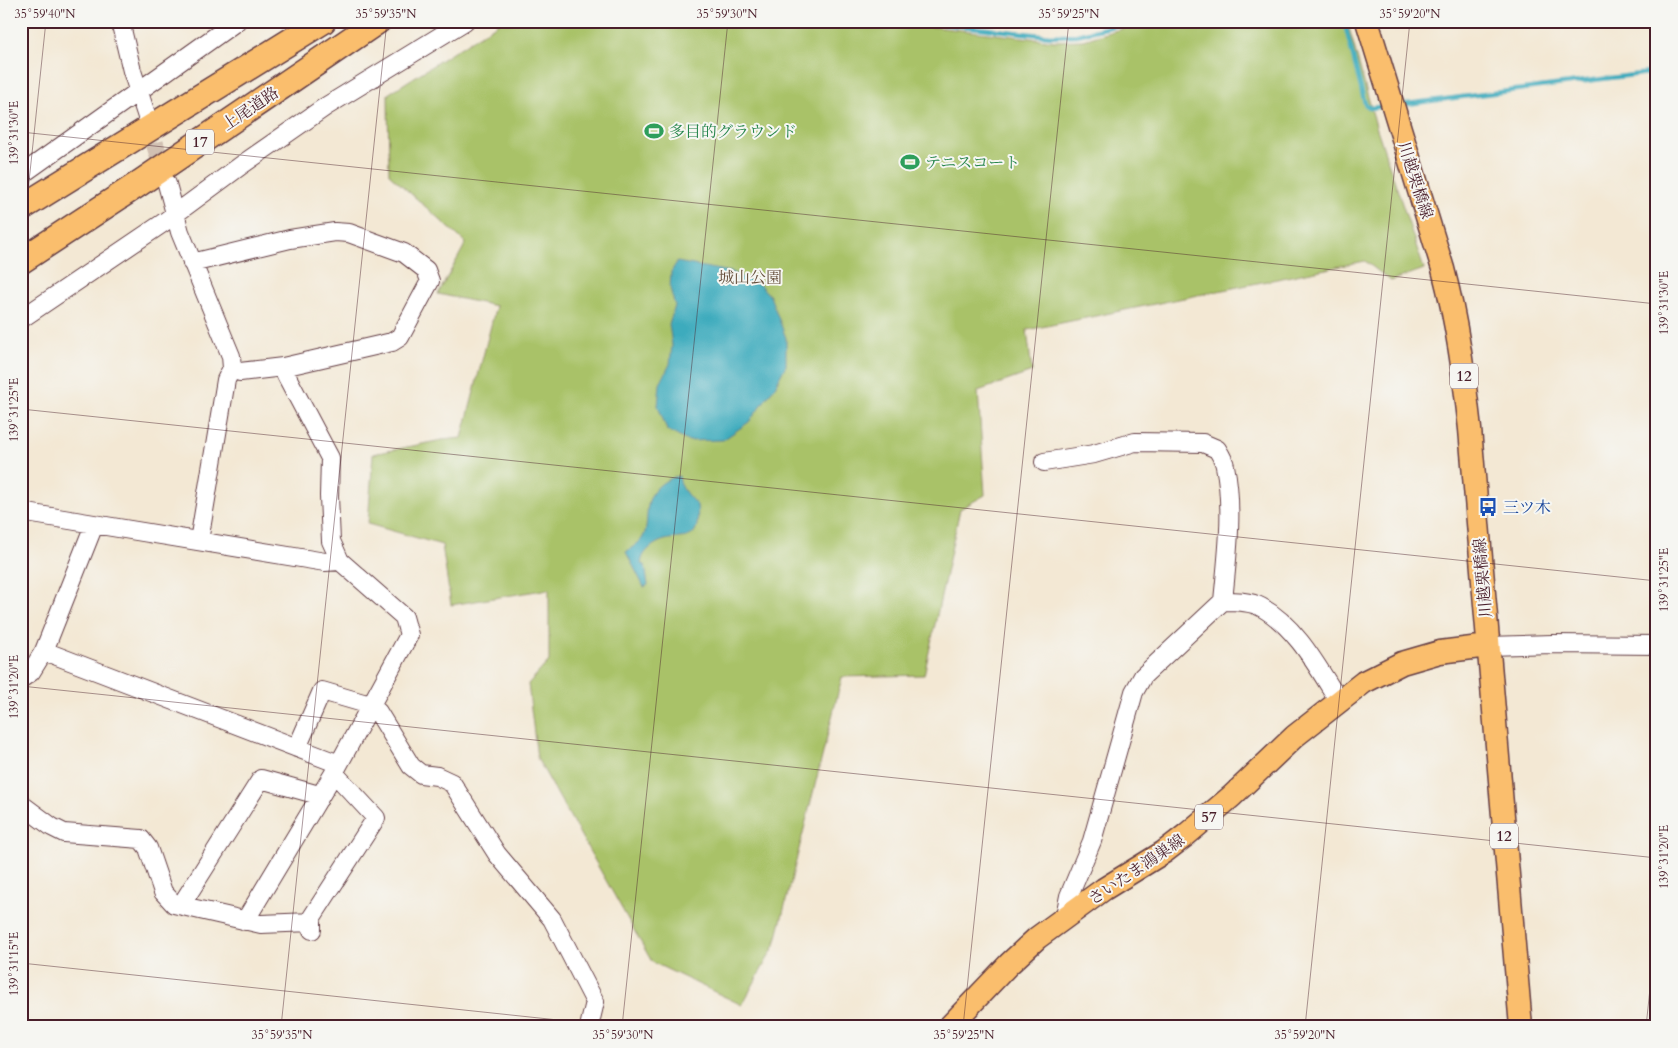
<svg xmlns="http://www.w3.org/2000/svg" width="1678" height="1048" viewBox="0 0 1678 1048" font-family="Cardo,'Noto Serif JP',serif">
<rect width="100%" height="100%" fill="#f6f6f2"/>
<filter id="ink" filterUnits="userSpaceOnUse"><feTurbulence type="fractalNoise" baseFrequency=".02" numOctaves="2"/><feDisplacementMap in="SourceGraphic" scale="10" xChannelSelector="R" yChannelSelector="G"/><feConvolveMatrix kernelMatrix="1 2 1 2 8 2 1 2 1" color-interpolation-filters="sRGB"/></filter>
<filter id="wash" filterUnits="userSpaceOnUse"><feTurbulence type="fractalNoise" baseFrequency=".0096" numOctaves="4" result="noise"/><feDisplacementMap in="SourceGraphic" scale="20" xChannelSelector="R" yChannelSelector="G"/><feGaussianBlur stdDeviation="1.12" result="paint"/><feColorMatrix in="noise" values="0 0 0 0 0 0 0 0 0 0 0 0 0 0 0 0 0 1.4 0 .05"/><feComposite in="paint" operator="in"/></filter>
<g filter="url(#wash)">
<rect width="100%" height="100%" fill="#f3e8d4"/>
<!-- park -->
<path fill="#a9c268" stroke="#7a704a" d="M502,21H882L1055,41L1083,40L1148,21H1347L1376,126L1424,269L1391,281L1365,261L1027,330L1032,372L978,391L985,495L960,509L924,675L842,677L775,945L742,1005L652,962L537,758L528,684L549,661V589L451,605L442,545L368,524L373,454L442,440L462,438L496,306L438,294L466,243L389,174L388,94Z"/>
<!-- water -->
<path fill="#3eabbd" stroke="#446574" d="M677,262L731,272L760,285L770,296L786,338V365L774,388L749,422L723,440L687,441L667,430L658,406L660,384L670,364L672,345L669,324L675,306L670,288L671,272Z
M679,476C680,488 689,497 697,505C702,555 676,527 651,547C645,552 642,556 641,564L645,565L648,585L644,587L626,552C631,548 640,543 643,537C648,528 646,516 648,506C650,490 664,479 679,476Z"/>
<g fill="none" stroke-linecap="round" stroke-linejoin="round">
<!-- stream -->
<path stroke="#3eabbd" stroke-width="4.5" d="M916,21L1050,36L1077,35L1134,21
M1344,21L1365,104L1370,108L1387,106
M1399,105L1657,72"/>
</g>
</g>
<g filter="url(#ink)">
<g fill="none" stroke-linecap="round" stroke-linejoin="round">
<!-- minor-tunnel -->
<path stroke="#d1c0b2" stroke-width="18" stroke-dasharray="18 9" stroke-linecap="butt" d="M147,117L165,178"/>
<!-- minor casing -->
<g stroke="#633d44" stroke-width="20">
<path id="minor" d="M120,21L132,71L147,117
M21,175L237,21
M167,184L180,232L231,356L232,368L226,380L199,541
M192,263L290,239L335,232L349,233L404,253L426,270L430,281L400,337L392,342L283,367L240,372L232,368
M21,319L163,223L243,164L325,107L465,21
M1044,462L1094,454L1135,442L1203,443L1217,449C1220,454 1224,460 1225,466C1234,508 1227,559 1223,601
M21,512L325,562L340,561
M1488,646L1553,644L1657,645
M44,651L339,764
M21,679L31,672L44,651L94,525
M297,748L322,691L370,705L378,712L411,766L421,774L437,776L452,783L497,854L552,919L595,1002L589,1027
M21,804L52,827L64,833L141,839L148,848L163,892L174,904L261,924L311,922
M183,906L185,899L261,779L315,794L319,799
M1065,916L1069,896L1092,841L1134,692L1143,676L1223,601C1234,601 1250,601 1261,607C1297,627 1318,668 1339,701
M245,921L334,773L409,635L404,617L340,561L331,541L329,496L330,458L286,375L283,367
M312,930V917L376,818L334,773"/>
</g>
<!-- major casing -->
<g stroke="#633d44" stroke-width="25">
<path id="major" d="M1367,21L1443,269C1457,322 1464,375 1470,429L1521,1027
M949,1027L1009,964L1037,938L1104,889L1164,852L1186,835L1232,796L1295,736L1364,682L1402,663L1440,652L1488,646"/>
</g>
<!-- highway casing -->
<g stroke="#633d44" stroke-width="28">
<path id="highway" d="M21,208L323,21
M21,261L137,185L378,21"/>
</g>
<!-- minor -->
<use href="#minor" stroke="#fff" stroke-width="18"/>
<!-- major -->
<use href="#major" stroke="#fabe6d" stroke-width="22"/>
<!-- highway -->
<use href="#highway" stroke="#fabe6d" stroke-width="25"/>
</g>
</g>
<!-- ticks -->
<path fill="none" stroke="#4a1f2b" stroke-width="1" stroke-opacity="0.45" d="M1606,21L1657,27M21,132L1657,304M21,257L46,21M21,409L1657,581M21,686L1657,858M21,963L624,1027M281,1027L387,21M622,1027L728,21M963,1027L1069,21M1305,1027L1410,21M1646,1027L1657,921"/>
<!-- icons -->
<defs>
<g id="stadium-bare" transform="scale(1.5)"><path d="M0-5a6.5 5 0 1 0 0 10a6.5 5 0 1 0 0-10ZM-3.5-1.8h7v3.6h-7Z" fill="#2e9e5b" stroke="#f6f6f2" stroke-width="2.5" paint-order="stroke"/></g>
<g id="bus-bare" transform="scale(1.5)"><path d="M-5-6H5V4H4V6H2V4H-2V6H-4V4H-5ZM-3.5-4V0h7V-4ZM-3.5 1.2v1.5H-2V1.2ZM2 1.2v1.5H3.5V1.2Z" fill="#1a4fb4" stroke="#f6f6f2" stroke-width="2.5" paint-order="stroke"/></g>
</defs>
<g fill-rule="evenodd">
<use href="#stadium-bare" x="654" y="131"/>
<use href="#stadium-bare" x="910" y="162"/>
<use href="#bus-bare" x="1488" y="507"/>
</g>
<g text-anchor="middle" stroke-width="4" stroke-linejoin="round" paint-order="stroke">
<!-- shield labels -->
<g fill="#f6f6f2" stroke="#7e6067" stroke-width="1">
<rect x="186" y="129.5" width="28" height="25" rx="4"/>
<rect x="1450" y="363.5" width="28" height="25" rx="4"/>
<rect x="1195" y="804.5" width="28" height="25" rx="4"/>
<rect x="1490" y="823.5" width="28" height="25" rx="4"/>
</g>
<g font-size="15" font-weight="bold" fill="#4a1f2b">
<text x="200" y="147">17</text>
<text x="1464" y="381">12</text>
<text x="1209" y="822">57</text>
<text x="1504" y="841">12</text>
</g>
<!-- street labels -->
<g font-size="16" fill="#4a1f2b" stroke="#f6f6f2">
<text transform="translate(250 108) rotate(-34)" y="6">上尾道路</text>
<text transform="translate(1416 180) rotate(72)" y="6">川越栗橋線</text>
<text transform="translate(1482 578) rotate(-95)" y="6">川越栗橋線</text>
<text transform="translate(1136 869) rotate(-34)" y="6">さいたま鴻巣線</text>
</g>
<!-- leisure labels -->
<g font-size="16" fill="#27864d" stroke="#f6f6f2" text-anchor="start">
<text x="669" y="137">多目的グラウンド</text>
<text x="925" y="168">テニスコート</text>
</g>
<!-- park labels -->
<g font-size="16" fill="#66503d" stroke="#f6f6f2">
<text x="750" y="283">城山公園</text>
</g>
<!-- transit labels -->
<g font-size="16" fill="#164399" stroke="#f6f6f2" text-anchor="start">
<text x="1503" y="513">三ツ木</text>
</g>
</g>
<!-- margin -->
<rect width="1678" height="1048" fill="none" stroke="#f6f6f2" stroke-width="55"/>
<rect x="28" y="28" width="1622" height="992" fill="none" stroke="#4a1f2b" stroke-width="2"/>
<g font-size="12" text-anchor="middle" fill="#4a1f2b">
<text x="45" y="18">35°59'40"N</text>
<text x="386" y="18">35°59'35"N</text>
<text x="727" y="18">35°59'30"N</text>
<text x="1069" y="18">35°59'25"N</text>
<text x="1410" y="18">35°59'20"N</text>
<text transform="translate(14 133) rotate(-90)" y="4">139°31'30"E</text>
<text transform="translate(1664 303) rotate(-90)" y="4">139°31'30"E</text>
<text transform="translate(14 410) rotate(-90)" y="4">139°31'25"E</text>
<text transform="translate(1664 580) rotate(-90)" y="4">139°31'25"E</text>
<text transform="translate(14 687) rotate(-90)" y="4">139°31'20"E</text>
<text transform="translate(1664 857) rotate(-90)" y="4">139°31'20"E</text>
<text transform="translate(14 964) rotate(-90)" y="4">139°31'15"E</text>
<text x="282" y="1039">35°59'35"N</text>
<text x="623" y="1039">35°59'30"N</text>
<text x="964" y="1039">35°59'25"N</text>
<text x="1305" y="1039">35°59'20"N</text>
</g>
</svg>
